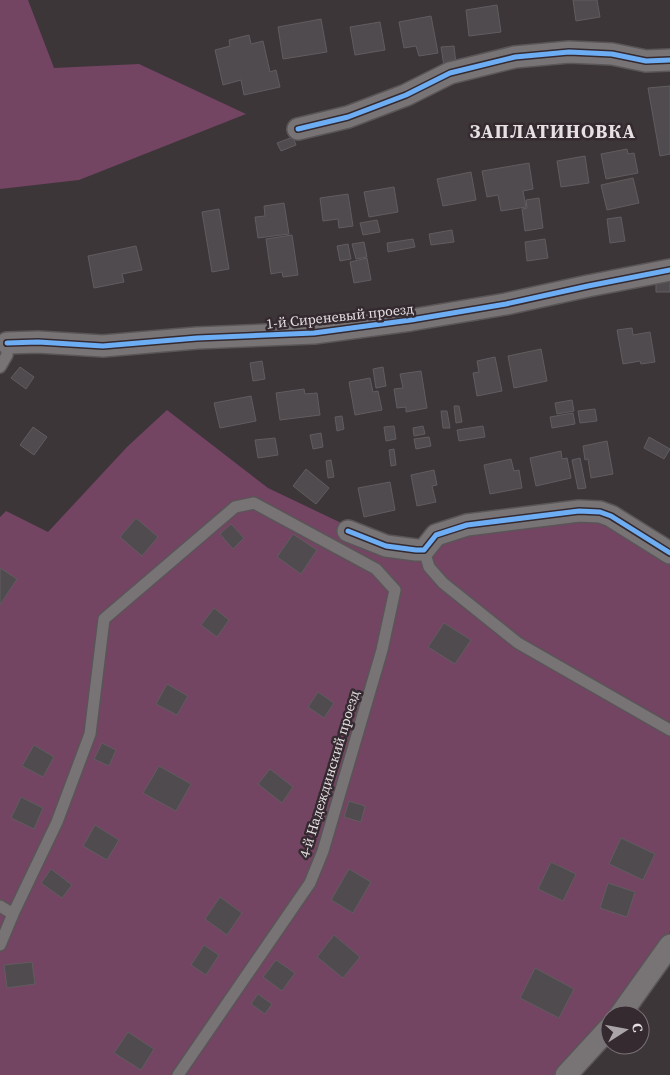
<svg xmlns="http://www.w3.org/2000/svg" width="670" height="1075" viewBox="0 0 670 1075" font-family="'Source Serif 4',serif">
<rect width="100%" height="100%" fill="#3c3639"/>
<!-- green -->
<path fill="#744463" d="M0,0H28L54,68L139,64L246,114L79,180L0,189Z
M167,410L268,488L379,541L439,544L469,533L599,519L670,562V932L605,1021L555,1075H0V517L6,511L48,532L127,447Z"/>
<!-- building -->
<path fill="#504b4e" stroke="#615c5f" d="M573,0H597L600,17L576,21Z
M497,5L501,32L469,36L466,10Z
M431,16L438,53L419,56L416,46L404,48L399,22Z
M321,19L327,52L283,59L278,27Z
M380,22L385,50L355,55L350,27Z
M249,35L251,44L263,41L270,72L276,70L280,87L244,95L241,80L223,85L215,50L230,46L229,40Z
M454,46L456,64L444,66L441,47Z
M670,86V154L660,156L648,88Z
M293,137L296,145L281,151L277,143Z
M627,149L628,154L634,153L638,173L606,179L601,154Z
M585,156L589,183L561,187L557,161Z
M529,163L533,189L523,191L526,207L501,211L498,195L487,197L482,171Z
M471,172L476,200L443,206L437,179Z
M633,178L639,203L607,210L601,185Z
M394,187L398,212L369,217L364,192Z
M348,194L353,226L339,228L338,219L323,221L320,198Z
M539,198L543,228L525,231L522,209L527,208L526,200Z
M284,203L289,234L258,238L255,217L265,216L264,206Z
M219,209L229,269L212,272L202,212Z
M621,217L625,241L610,243L607,219Z
M377,220L380,232L363,235L360,223Z
M452,230L454,242L431,245L429,234Z
M292,235L298,275L283,277L282,272L271,274L266,239Z
M413,239L415,247L388,252L387,243Z
M545,239L548,258L527,261L525,242Z
M364,242L367,257L356,259L352,244Z
M348,244L351,259L340,261L337,246Z
M136,246L142,270L122,274L124,282L94,288L88,256Z
M367,258L371,280L354,283L350,262Z
M656,281H670V292H656Z
M632,328L633,335L650,332L655,362L641,364L640,361L623,364L617,330Z
M541,349L547,381L514,388L508,356Z
M495,357L502,391L477,396L473,373L479,372L477,361Z
M262,361L265,379L253,381L250,363Z
M20,367L34,377L26,389L11,378Z
M383,367L386,386L376,388L373,369Z
M421,371L427,408L406,412V407L397,408L394,389L403,388L400,374Z
M370,378L373,392L378,391L382,410L355,415L349,382Z
M304,389L305,394L317,393L320,415L280,420L276,393Z
M251,396L256,421L220,428L214,403Z
M572,400L574,411L557,414L555,403Z
M454,406H459L462,422L456,423Z
M595,409L597,421L580,423L578,411Z
M441,411H447L450,428H443Z
M573,413L575,424L552,428L550,417Z
M342,416L344,429L337,431L335,417Z
M394,426L396,439L386,441L384,427Z
M423,426L425,434L414,436L413,428Z
M483,426L485,437L459,441L457,430Z
M33,427L47,437L34,455L20,445Z
M321,433L323,447L313,449L310,435Z
M429,437L431,446L416,449L414,439Z
M649,437L670,449L664,459L644,448Z
M275,438L278,455L258,458L255,440Z
M607,441L613,474L591,478L588,459L585,460L583,446Z
M394,449L396,465L391,466L389,450Z
M561,451L562,459L567,458L571,478L536,486L530,458Z
M580,458L586,488L578,489L572,460Z
M511,459L514,471L519,470L522,488L490,494L484,465Z
M331,460L334,477L328,478L326,461Z
M306,469L329,488L316,504L293,486Z
M434,470L437,485L432,486L436,502L417,506L411,475Z
M390,482L395,510L364,517L358,488Z
M136,518L158,537L142,556L120,537Z
M231,524L244,538L233,549L220,534Z
M293,534L317,550L301,574L277,557Z
M0,568L17,579L0,605Z
M214,608L229,620L217,637L201,625Z
M444,623L471,640L455,664L428,647Z
M167,684L188,696L177,715L156,704Z
M318,692L334,703L324,718L308,707Z
M102,743L116,750L109,766L94,759Z
M34,745L54,757L43,777L22,766Z
M159,766L191,784L176,811L143,793Z
M270,769L293,787L282,803L258,784Z
M21,797L43,808L34,829L11,818Z
M349,801L365,806L361,822L344,817Z
M95,825L119,840L107,860L83,846Z
M621,838L655,854L643,880L609,864Z
M551,862L576,874L563,901L538,889Z
M51,869L72,885L62,898L41,883Z
M349,869L371,882L353,913L331,900Z
M608,883L635,892L627,917L600,908Z
M220,897L242,913L227,935L205,919Z
M334,935L360,957L343,978L317,957Z
M204,945L219,955L206,975L191,965Z
M276,960L295,973L282,991L263,977Z
M32,962L35,984L7,988L4,965Z
M535,968L574,989L559,1018L520,998Z
M258,994L272,1004L265,1014L251,1004Z
M128,1032L154,1049L141,1070L114,1053Z"/>
<g fill="none" stroke-linecap="round" stroke-linejoin="round">
<!-- lane casing -->
<g stroke="#5a5557" stroke-width="14">
<path id="lane" d="M0,367L7,355V343L2,344
M424,550L429,567L443,583L518,643L670,730
M0,906L13,914
M0,945L13,914L57,822L90,734L104,619L235,507L254,503L376,569L395,590L382,650L323,851L310,883L178,1075"/>
</g>
<!-- street casing -->
<g stroke="#5a5557" stroke-width="24">
<path id="street" d="M298,129L348,117L406,95L450,73L515,57L569,52L612,54L646,61L670,60
M7,343L38,342L103,346L197,338L314,333L411,320L506,304L588,286L670,270
M348,531L386,546L416,550H424L436,535L467,525L579,511L600,512L611,516L670,553
M620,1015L670,945
M566,1075L610,1027"/>
</g>
<!-- lane -->
<use href="#lane" stroke="#787476" stroke-width="11"/>
<!-- street -->
<use href="#street" stroke="#787476" stroke-width="21"/>
<!-- cycleway casing -->
<g stroke="#342a30" stroke-width="8">
<path id="cycleway" d="M298,129L348,117L406,95L450,73L515,57L569,52L612,54L646,61L670,60
M7,343L38,342L103,346L197,338L314,333L411,320L506,304L588,286L670,270
M348,531L386,546L416,550H424L436,535L467,525L579,511L600,512L611,516L670,553"/>
</g>
<!-- cycleway -->
<use href="#cycleway" stroke="#6dadf4" stroke-width="5"/>
</g>
<g text-anchor="middle" stroke-width="5" stroke-linejoin="round" paint-order="stroke">
<!-- street labels -->
<g font-size="14" fill="#e6e0e3" stroke="#342a30">
<text transform="translate(340 316) rotate(-6)" y="5">1-й Сиреневый проезд</text>
<text transform="translate(329 774) rotate(-73)" y="5">4-й Надеждинский проезд</text>
</g>
<!-- district labels -->
<g font-size="19" font-weight="bold" letter-spacing="1" fill="#e6e0e3" stroke="#342a30">
<text x="553" y="138">ЗАПЛАТИНОВКА</text>
</g>
</g>
<!-- north arrow -->
<g transform="translate(625 1030) rotate(79)"><circle r="24" fill="#342a30" stroke="#7b7378"/>
<path d="M0-4L9 19L0 12L-9 19Z" fill="#aaa4a8"/>
<text y="-8" font-size="14" font-weight="bold" text-anchor="middle" fill="#e6e0e3">С</text>
</g>
</svg>
